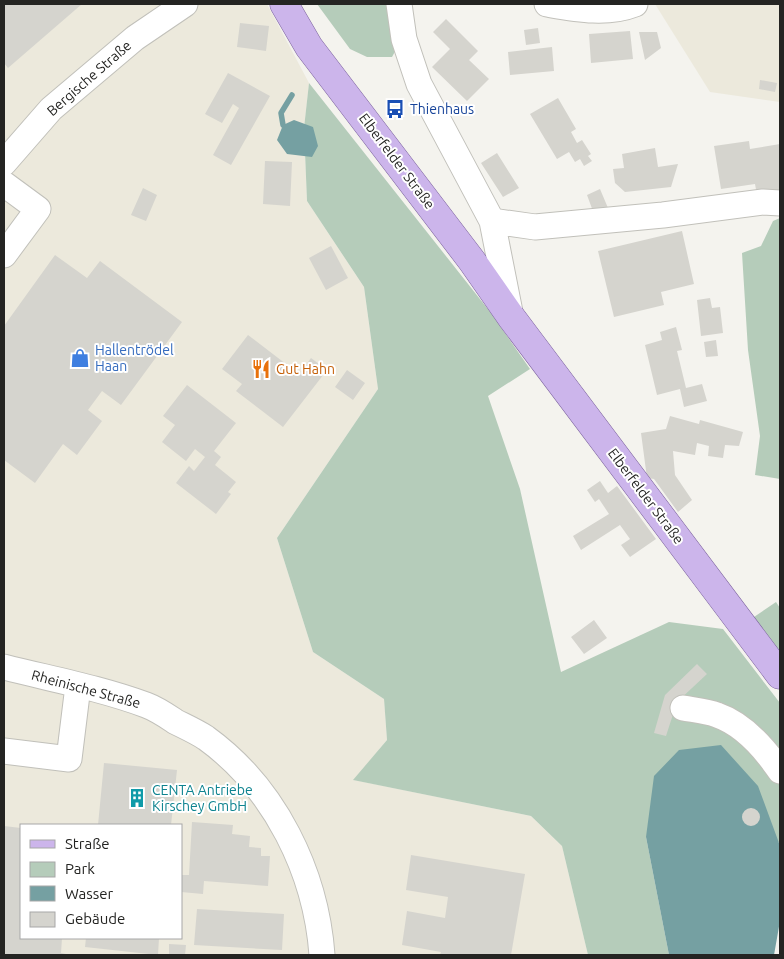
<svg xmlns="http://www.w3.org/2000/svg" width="784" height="959" viewBox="0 0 784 959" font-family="Ubuntu,sans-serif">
<rect width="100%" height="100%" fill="#f4f3ee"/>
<!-- built -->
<path fill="#ece9dc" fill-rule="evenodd" d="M4,4H267L309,83L304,128L307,201L364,287L378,389L277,538L313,652L384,699L387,740L354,780L531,816L562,846L588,955H4ZM21,825H181V938H21Z
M655,4H780V102L710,92Z"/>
<!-- green -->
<path fill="#b5ccba" d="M317,4H390L398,46L392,57H367L350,49Z
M309,83L491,313L530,369L488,396L520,489L561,672L669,622L723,629L780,703V856L779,842L646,837L669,955H588L562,846L531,816L353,780L387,740L384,699L313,652L277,538L378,389L364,287L307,201L304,128Z
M780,218V479L755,475L760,436L748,350L742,253L761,246L773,221Z
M776,602L780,608V656L751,619Z"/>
<!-- water -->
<path fill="#75a0a2" d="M294,120L313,127L318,146L312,157L287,154L277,140L283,125Z
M721,745L758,786L779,843L780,921L774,955H669L646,837L654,776L679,750Z"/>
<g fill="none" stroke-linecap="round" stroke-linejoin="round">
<!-- stream -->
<path stroke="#75a0a2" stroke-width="5.5" d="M283,125L281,113L292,95"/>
</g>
<!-- building -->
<path fill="#d5d4ce" d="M4,4H82L8,68L4,63Z
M446,19L478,51L469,60L489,79L467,101L432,67L450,49L433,32Z
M240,23L269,26L266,51L237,47Z
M538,28L540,43L526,45L524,30Z
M630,31L633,59L591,63L589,34Z
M639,32H657L661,48L645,60Z
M552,47L554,71L510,75L508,52Z
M228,73L270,96L231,165L213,155L239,108L233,104L222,123L205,114Z
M760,80L777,83L775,92L759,89Z
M558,98L576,129L571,132L577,143L582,140L591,154L588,156L592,161L584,166L580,159L575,162L569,152L557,159L530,114Z
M749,141L750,149L780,144V191L757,195L755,184L721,189L714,146Z
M655,148L658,167L678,164L671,187L625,192L615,183L613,169L624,168L622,154Z
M497,153L519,188L503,197L481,163Z
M265,161L292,162L290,206L263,204Z
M143,188L157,195L146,221L131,215Z
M600,189L608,208L594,214L587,195Z
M682,231L694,284L661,292L664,305L614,317L598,251Z
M331,246L348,278L326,290L309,258Z
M55,255L87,278L100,261L182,322L121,405L102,391L88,410L102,421L77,455L63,444L35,483L4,460V326Z
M710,298L712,308L720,307L723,333L701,336L697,300Z
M676,327L682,350L677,351L686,388L702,384L707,401L684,407L680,389L657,395L645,345L662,340L660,332Z
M248,335L299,374L311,358L327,370L283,427L236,391L242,384L222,369Z
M716,340L718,356L706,357L704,342Z
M347,370L365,383L353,400L335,387Z
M187,385L236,423L214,451L221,457L215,465L236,482L228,492L231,494L216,514L176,483L189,466L194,471L205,457L195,449L186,461L162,442L175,425L163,416Z
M670,416L699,424L700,420L743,432L739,446L725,445L723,458L708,456L709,446L697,443L695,455L673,451L675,475L692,500L678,512L654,479L647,478L641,433L666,429Z
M600,481L608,493L617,486L656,539L630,557L621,545L630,539L620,525L581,550L573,536L609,514L599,499L595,502L587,490Z
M594,620L607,638L584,654L571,637Z
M697,664L707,674L677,702L666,736L654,733L665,695Z
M104,763L177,770L171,825H98Z
M742 817a9 9 0 1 1 18 0a9 9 0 1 1-18 0Z
M192,822L233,825L232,834L250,836L249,847L261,848V856H270L268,886L204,881L203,894L181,892V875H189Z
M4,826L21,828V938H62L61,953L71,955H4Z
M411,855L525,874L511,955H440L441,952L402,945L407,911L445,918L448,897L406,890Z
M197,909L284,914L282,950L194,945Z
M86,938H159L158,955L85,947Z
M169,944L186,945L185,955H169Z"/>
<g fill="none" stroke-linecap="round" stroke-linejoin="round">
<!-- minor casing -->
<g stroke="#c1c0ba" stroke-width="27">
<path id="minor" d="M399,4L404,39L419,84L492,221L511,317
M547,4C576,9 607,15 635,4
M4,163L51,109L135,38L185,4
M4,184L38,209L4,255
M492,221L535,227L663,215L763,202L780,203
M4,667C51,679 100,688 146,705C157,709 167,716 176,722C186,727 197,732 206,738C275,788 316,872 322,955
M683,708C694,710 707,711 717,715C743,724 765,749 780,771
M4,751L69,759L78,686"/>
</g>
<!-- major casing -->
<g stroke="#7b629c" stroke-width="29">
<path id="major" d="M284,4L309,47L472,261L511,317L780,675"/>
</g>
<!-- minor -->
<use href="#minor" stroke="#fff" stroke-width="25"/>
<!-- major -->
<use href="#major" stroke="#ccb5eb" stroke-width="28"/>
</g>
<!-- icons -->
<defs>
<g id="bus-bare" transform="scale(1.5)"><path d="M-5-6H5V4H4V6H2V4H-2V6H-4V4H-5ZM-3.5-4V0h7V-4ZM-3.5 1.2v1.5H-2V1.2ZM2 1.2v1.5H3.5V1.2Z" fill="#1a4fb4" stroke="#fff" stroke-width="2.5" paint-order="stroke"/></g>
<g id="shop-bare" transform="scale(1.5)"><path d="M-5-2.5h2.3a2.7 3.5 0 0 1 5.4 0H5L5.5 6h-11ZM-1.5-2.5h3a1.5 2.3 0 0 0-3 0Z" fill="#3f7fe0" stroke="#fff" stroke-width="2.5" paint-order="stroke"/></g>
<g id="restaurant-bare" transform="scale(1.5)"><path d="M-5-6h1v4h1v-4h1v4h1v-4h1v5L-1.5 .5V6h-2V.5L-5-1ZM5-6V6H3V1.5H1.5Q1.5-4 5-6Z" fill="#e8710a" stroke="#fff" stroke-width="2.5" paint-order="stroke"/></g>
<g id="building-bare" transform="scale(1.5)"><path d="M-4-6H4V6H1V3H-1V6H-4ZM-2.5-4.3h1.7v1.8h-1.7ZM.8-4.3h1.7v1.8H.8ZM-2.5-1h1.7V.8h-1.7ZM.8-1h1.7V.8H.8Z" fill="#0f9aa8" stroke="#fff" stroke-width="2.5" paint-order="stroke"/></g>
</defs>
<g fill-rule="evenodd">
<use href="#bus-bare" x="395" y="109"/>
<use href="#shop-bare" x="80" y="358"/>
<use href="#restaurant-bare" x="261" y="369"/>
<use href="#building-bare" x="137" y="798"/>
</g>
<g text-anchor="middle" stroke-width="4" stroke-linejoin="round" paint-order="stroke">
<!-- street labels -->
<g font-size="14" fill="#242422" stroke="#fff">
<text transform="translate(89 78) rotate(-41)" y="5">Bergische Straße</text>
<text transform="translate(397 161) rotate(53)" y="5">Elberfelder Straße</text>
<text transform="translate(646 496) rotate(53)" y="5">Elberfelder Straße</text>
<text transform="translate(86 689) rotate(15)" y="5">Rheinische Straße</text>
</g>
<!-- transit labels -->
<g font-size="14" fill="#164399" stroke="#fff" text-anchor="start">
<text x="410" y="114">Thienhaus</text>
</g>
<!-- shop labels -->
<g font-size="14" fill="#366cbe" stroke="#fff" text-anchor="start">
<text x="95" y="355">Hallentrödel<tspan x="95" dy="16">Haan</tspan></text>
</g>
<!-- food labels -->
<g font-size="14" fill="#c56008" stroke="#fff" text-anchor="start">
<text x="276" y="374">Gut Hahn</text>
</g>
<!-- culture labels -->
<g font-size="14" fill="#0d838f" stroke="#fff" text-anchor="start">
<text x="152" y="795">CENTA Antriebe<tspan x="152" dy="16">Kirschey GmbH</tspan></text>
</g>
</g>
<!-- border -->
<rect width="784" height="959" fill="none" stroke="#242422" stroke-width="10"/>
<!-- legend -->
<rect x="20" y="824" width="162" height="115" fill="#ffffff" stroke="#a7a7a7"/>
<rect x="30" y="840" width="25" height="8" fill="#ccb5eb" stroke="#a7a7a7"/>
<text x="65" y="849" font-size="15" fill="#242422">Straße</text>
<rect x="30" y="862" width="25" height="15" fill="#b5ccba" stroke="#a7a7a7"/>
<text x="65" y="874" font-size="15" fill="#242422">Park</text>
<rect x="30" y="886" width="25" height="15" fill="#75a0a2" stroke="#a7a7a7"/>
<text x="65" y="899" font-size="15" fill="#242422">Wasser</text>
<rect x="30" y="912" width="25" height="15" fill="#d5d4ce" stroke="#a7a7a7"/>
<text x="65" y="924" font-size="15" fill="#242422">Gebäude</text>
</svg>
